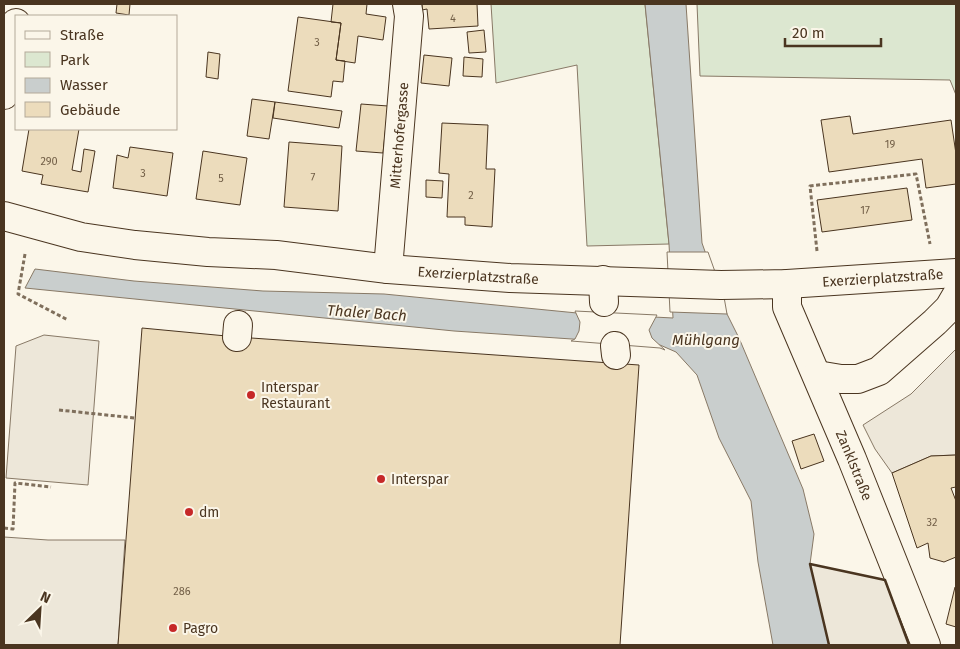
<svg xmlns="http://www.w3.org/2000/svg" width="960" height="649" viewBox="0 0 960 649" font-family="'Fira Sans',sans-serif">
<rect width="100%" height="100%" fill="#fbf6e9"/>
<!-- green -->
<path fill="#dce7d0" stroke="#887966" d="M491,4H645L669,244L587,246L577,65L496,83Z
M697,4H956V95L950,80L700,76Z"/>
<!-- parking -->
<path fill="#ede7d9" stroke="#887966" d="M44,335L99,341L88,485L6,478L16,346Z
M956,349V455L931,456L892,473L875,449L863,425L911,394Z
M4,537L48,540H125L118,645H4Z
M810,564L885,580L909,645H829Z"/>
<!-- water -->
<path fill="#c9cecd" stroke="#887966" d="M645,4H686L702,243L727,314L739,338L803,489L814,534L810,564L829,645H773L758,562L751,501L719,438L697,375L676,352L660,345L454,331L25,288L35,269L134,281L263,291L384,294L577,313L673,318L669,244Z"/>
<!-- pier -->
<path fill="#fbf6e9" stroke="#887966" d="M667,252H708L724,297L727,314L670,312Z
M575,311L657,315L649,330L652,338L665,350L660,348L571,341L575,339L579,331L580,322Z"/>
<!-- building -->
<path fill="#ecdcbc" stroke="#4a3520" d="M117,4H130L129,15L116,13Z
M333,4H367L366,14L386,17L383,40L358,36L355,63L336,60L341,23L331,22Z
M422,4H477L478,26L429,29L427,9L422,10Z
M298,17L341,23L336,60L345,61L343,82L333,81L331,97L288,91Z
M484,30L486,52L469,53L467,32Z
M208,52L220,54L218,79L206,77Z
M424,55L452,58L449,86L421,83Z
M464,57L483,59L482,77L463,76Z
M252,99L275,102L269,139L247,136Z
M275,102L342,111L339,128L273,118Z
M361,104L388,106L383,153L356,151Z
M850,116L853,134L951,120L956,154V184L926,188L922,159L829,172L821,120Z
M442,123L488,125L486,169H495L492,227L465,225V217H447L449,174L439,173Z
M29,129H79L72,170L81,172L84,149L95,151L88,192L41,184L43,175L22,171Z
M289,142L342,146L338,211L284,207Z
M130,147L173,153L167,196L113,188L117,155L128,158Z
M203,151L247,158L240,205L196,199Z
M426,180L443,181L442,198L426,197Z
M907,188L912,220L822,232L817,200Z
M142,328L237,337L639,365L620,645H118Z
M814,434L824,461L801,469L792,441Z
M956,455V487L951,488L956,501V557L944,562L930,558L928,543L917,548L892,473L931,456Z
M955,587L956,588V627L946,624Z"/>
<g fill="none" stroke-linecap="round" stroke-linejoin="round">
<!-- minor casing -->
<g stroke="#4a3520" stroke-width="30">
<g id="minor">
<path id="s1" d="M4,216L81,237L135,245L208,252L276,255L388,269L510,278L721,285L787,284L956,273"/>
<path id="s2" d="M388,269L409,16L407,4"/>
<path d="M603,280L604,302"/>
<path id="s3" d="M787,284V307L852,459L926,645"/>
<path d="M237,337L238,325"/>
<path d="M615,346L616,355"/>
<path d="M817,375L841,379H858L879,371L935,322L949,308L956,296"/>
</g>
</g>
<!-- major casing -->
<g stroke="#4a3520" stroke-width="30">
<path id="major" d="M4,95L16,23"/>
</g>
<!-- path -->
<path stroke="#7f6f5c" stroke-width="3" stroke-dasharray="4 2.5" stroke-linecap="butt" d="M817,251L810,186L916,174L930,244
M25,254L18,294L68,320
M59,410L135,418
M4,528L13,529L15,483L51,487"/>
<!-- minor -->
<use href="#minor" stroke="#fbf6e9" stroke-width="28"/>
<!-- major -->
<use href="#major" stroke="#fbf6e9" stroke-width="28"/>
<!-- wall -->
<path stroke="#4a3520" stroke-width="2.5" d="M829,645L810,564L885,580L909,645"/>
</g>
<!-- markers -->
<g fill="#c62828" stroke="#fbf6e9" stroke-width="2">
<circle cx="251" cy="395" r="5"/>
<circle cx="381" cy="479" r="5"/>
<circle cx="189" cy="512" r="5"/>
<circle cx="173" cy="628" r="5"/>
</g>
<g text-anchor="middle" stroke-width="4" stroke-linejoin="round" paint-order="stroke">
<!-- number labels -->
<g font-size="11" fill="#725f47">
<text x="453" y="22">4</text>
<text x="317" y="46">3</text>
<text x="890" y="148">19</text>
<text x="49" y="165">290</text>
<text x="143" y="177">3</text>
<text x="313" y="181">7</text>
<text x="221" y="182">5</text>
<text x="471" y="199">2</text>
<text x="865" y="214">17</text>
<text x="932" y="526">32</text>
<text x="182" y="595">286</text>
</g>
<!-- street labels -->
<g font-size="14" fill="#4a3520" stroke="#fbf6e9">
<text dy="5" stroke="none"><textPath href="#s2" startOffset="134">Mitterhofergasse</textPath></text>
<text dy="5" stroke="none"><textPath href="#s1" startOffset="479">Exerzierplatzstraße</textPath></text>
<text dy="5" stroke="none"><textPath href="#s1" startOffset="884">Exerzierplatzstraße</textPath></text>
<text dy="5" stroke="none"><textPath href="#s3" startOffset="195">Zanklstraße</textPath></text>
</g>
<!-- poi labels -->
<g font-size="14" fill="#4a3520" stroke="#fbf6e9" text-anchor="start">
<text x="261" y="392">Interspar<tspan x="261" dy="16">Restaurant</tspan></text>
<text x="391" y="484">Interspar</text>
<text x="199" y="517">dm</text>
<text x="183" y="633">Pagro</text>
</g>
<!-- water labels -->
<g font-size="15" font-style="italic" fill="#4a3520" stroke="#fbf6e9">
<text transform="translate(367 313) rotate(4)" y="5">Thaler Bach</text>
<text x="706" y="345">Mühlgang</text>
</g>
</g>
<!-- border -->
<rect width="960" height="649" fill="none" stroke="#4a3520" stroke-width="10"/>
<!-- legend -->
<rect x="15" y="15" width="162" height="115" fill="#fbf6e9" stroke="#b4a999"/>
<rect x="25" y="31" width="25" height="8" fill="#fbf6e9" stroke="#b4a999"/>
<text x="60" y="40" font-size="15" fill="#4a3520">Straße</text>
<rect x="25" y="52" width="25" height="15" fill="#dce7d0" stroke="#b4a999"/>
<text x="60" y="65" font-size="15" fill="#4a3520">Park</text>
<rect x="25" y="78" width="25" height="15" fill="#c9cecd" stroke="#b4a999"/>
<text x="60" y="90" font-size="15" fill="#4a3520">Wasser</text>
<rect x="25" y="102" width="25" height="15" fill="#ecdcbc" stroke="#b4a999"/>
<text x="60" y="115" font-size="15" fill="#4a3520">Gebäude</text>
<!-- north arrow -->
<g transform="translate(40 609) rotate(25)" stroke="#fbf6e9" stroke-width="4" paint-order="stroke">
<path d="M0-4L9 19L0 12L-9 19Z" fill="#4a3520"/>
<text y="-8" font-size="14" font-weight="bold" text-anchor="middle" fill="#4a3520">N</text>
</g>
<!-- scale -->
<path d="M785 38v8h96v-8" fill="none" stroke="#4a3520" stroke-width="2.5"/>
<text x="792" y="38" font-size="15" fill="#4a3520" stroke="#fbf6e9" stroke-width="4" paint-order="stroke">20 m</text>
</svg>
